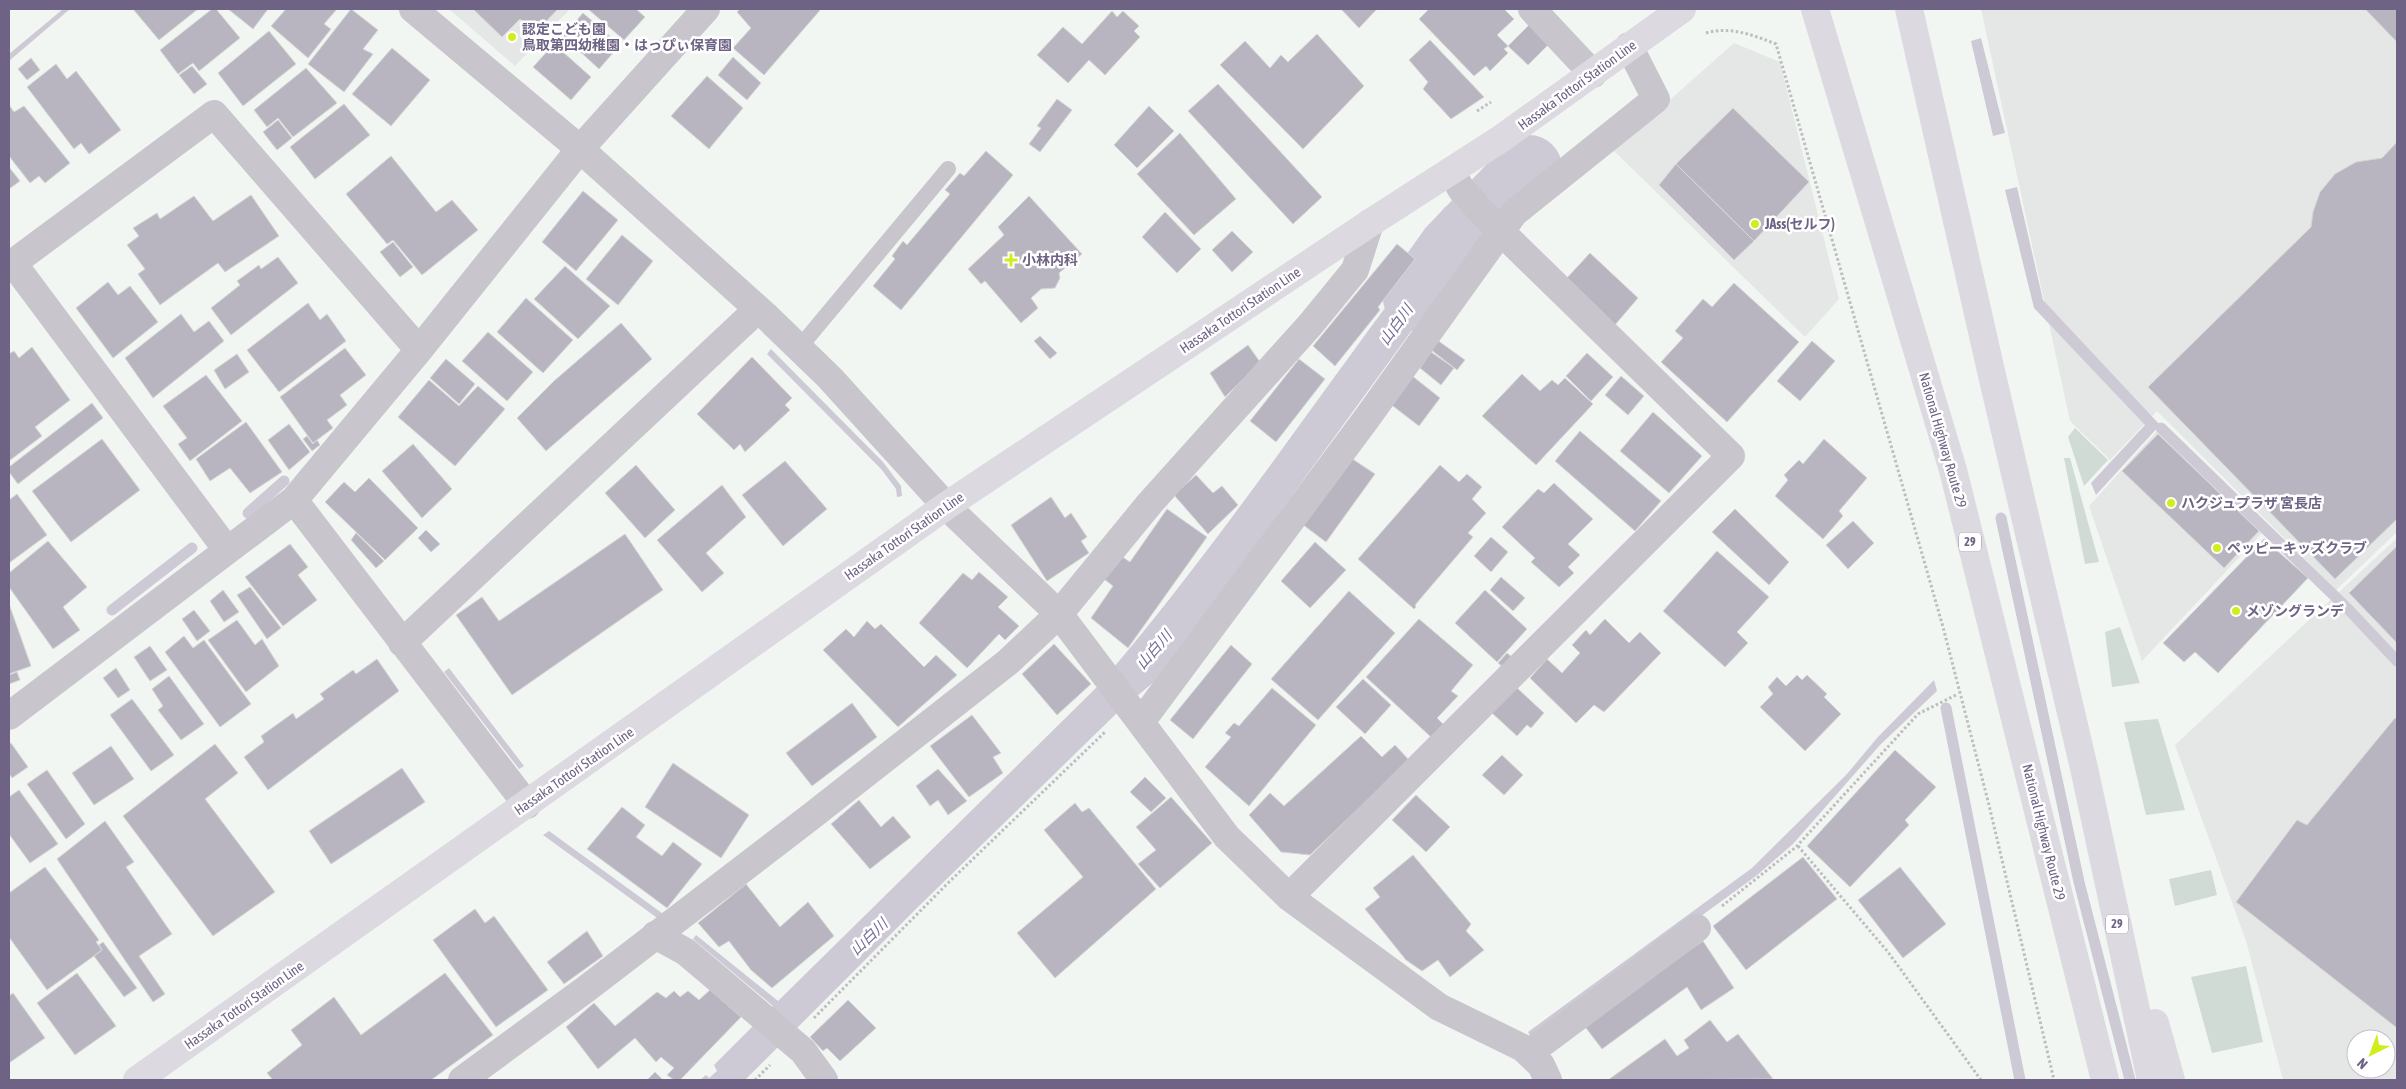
<svg xmlns="http://www.w3.org/2000/svg" width="2406" height="1089" viewBox="0 0 2406 1089" font-family="'Asap Condensed','Noto Sans JP',sans-serif">
<rect width="100%" height="100%" fill="#f2f6f2"/>
<!-- built -->
<path fill="#e4e7e5" fill-rule="evenodd" d="M449,9H570L515,66Z
M1981,9H2397V532L2336,590L2157,411L2110,460L2070,421Z
M1734,43L1780,62L1839,299L1805,337L1613,150Z
M2158,430L2264,531L2142,661L2089,506Z
M2397,538V1080H2283L2246,941L2175,745ZM2356,1039H2386V1069H2356Z"/>
<!-- green -->
<path fill="#d1dbd6" d="M2075,428L2108,460L2084,486L2068,437Z
M2064,458H2070L2099,562L2085,564Z
M2120,627L2140,683L2112,687L2105,632Z
M2158,719L2185,810L2146,815L2124,722Z
M2211,870L2217,895L2175,906L2169,879Z
M2246,966L2263,1042L2212,1053L2191,977Z"/>
<!-- water -->
<path fill="#cdcad6" d="M63,9H70L9,61V54Z
M1981,38L2005,133L1993,136L1971,41Z
M2017,187L2043,300L2160,425L2096,495L2091,483L2145,425L2034,308L2005,190Z
M1445,207L1464,216L1481,235L1161,676L1118,712L918,907L745,1080H700L706,1075L709,1078L717,1071L714,1065L773,1006L693,939L696,935L778,1001L1098,686C1209,557 1304,416 1405,281L1427,250L1436,218Z
M771,349L883,462L901,486L902,496L897,497L896,489L882,470L767,354Z
M449,668L524,766L519,769L444,672Z
M1934,680L1937,691L1880,745L1793,844L1756,876L1532,1039L1528,1032L1752,868L1847,774L1877,738Z
M549,831L666,916L660,920L543,835Z"/>
<g fill="none" stroke-linecap="round" stroke-linejoin="round">
<!-- stream -->
<path stroke="#cdcad6" stroke-width="11" d="M2161,428L2349,610L2397,661
M248,513L284,481
M2001,518L2079,882L2130,1080
M112,610L192,548
M1946,708L2020,1080"/>
<!-- river -->
<path stroke="#cdcad6" stroke-width="66" d="M1416,298L1451,249L1529,168"/>
</g>
<!-- building -->
<path fill="#b8b5c0" stroke="#d5d7d5" d="M133,9H198L159,40Z
M212,9H216L240,38L199,71L193,63L178,74L160,50Z
M228,9H268L253,29Z
M286,9H337L324,24L331,29L308,58L271,26Z
M351,9L378,30L363,49L373,54L344,92L308,64Z
M473,9H558L535,33L520,19L502,37Z
M588,9H636L645,17L624,40Z
M740,9H821L764,75L733,48L751,28L737,12Z
M1341,9H1377L1359,28Z
M1429,9H1504L1514,19L1497,35L1508,46L1504,49L1508,53L1490,71L1486,66L1474,76L1419,19Z
M2365,9H2397V42Z
M1112,11L1117,17L1123,11L1139,26L1134,31L1140,37L1105,75L1089,60L1068,83L1037,55L1063,27L1082,44Z
M583,13L620,45L599,69L563,36Z
M1530,24L1549,44L1528,65L1508,46Z
M269,31L296,64L243,106L218,73Z
M1317,34L1364,86L1303,149L1220,65L1245,41L1270,68L1281,55L1288,62Z
M1430,40L1484,97L1451,119L1423,89L1428,82L1409,60Z
M554,44L591,77L571,100L533,67Z
M392,48L430,80L391,126L352,94Z
M733,57L761,83L747,100L718,75Z
M31,58L40,70L27,80L18,69Z
M56,64L67,79L76,71L121,130L89,154L81,143L74,149L27,87Z
M192,66L207,84L194,94L179,75Z
M306,68L337,103L293,137L278,118L267,127L254,110Z
M707,76L743,108L709,149L671,116Z
M1218,84L1322,197L1293,224L1188,111Z
M1057,99L1072,110L1040,152L1029,144L1041,128L1037,126Z
M344,104L370,135L315,179L290,147Z
M9,105L14,112L24,106L70,163L45,183L39,176L30,183L9,156Z
M1149,106L1174,131L1137,168L1114,145Z
M1733,108L1809,182L1754,241L1676,164Z
M278,120L292,138L277,150L263,132Z
M1180,133L1236,199L1194,235L1137,174Z
M2397,142V519L2335,579L2148,387L2311,227L2313,212L2320,192L2335,174L2356,162L2382,158Z
M986,151L1013,175L901,310L873,286L895,259L892,256L903,241L907,245L950,194L945,190L960,173L964,176Z
M391,156L436,212L452,200L478,230L422,275L393,240L387,244L346,194Z
M1676,164L1754,241L1734,260L1659,185Z
M9,167L20,181L9,189Z
M583,191L618,220L576,271L542,242Z
M251,195L279,236L225,272L218,263L160,305L138,274L145,269L127,245L139,236L133,228L157,213L160,219L194,196L213,221Z
M1029,196L1082,254L1059,273L1060,278L1055,288L1041,289L1031,298L1038,308L1021,323L985,281L981,284L968,269L1004,235L998,227Z
M1165,212L1201,249L1177,273L1142,237Z
M1232,231L1253,252L1232,272L1212,250Z
M622,235L653,261L618,305L586,279Z
M393,242L413,267L400,277L380,252Z
M1397,244L1415,259L1378,307L1380,310L1335,366L1313,346Z
M1590,253L1638,298L1614,326L1566,279Z
M278,257L298,283L231,335L211,308L240,285L237,281L259,265L261,269Z
M565,266L610,306L578,339L534,299Z
M108,282L118,295L130,286L158,322L113,358L76,308Z
M1734,283L1799,342L1727,422L1661,362L1683,338L1675,331L1703,299L1712,307Z
M526,298L573,340L543,373L497,332Z
M308,303L320,320L327,314L346,341L279,392L247,350Z
M181,314L194,332L209,321L224,341L153,398L125,358Z
M621,323L652,359L546,451L517,418L554,381Z
M488,332L533,372L507,401L462,361Z
M1040,336L1057,353L1050,359L1034,341Z
M1437,340L1465,360L1457,370L1430,349Z
M1812,341L1835,361L1800,401L1777,381Z
M1248,345L1260,362L1225,397L1210,373Z
M32,347L70,400L35,427L42,436L9,461V354L14,351L19,358Z
M345,348L366,375L340,395L347,405L327,420L333,428L313,443L280,397Z
M1431,352L1454,368L1441,385L1420,368Z
M1587,353L1613,377L1591,401L1566,376Z
M237,354L249,372L225,389L214,370Z
M752,357L792,398L785,405L790,410L745,452L740,444L734,450L697,414Z
M446,359L475,384L459,404L430,378Z
M1299,359L1325,379L1276,442L1250,421Z
M1522,374L1540,391L1552,380L1558,385L1565,378L1593,404L1536,465L1482,416Z
M206,375L242,421L190,461L178,444L187,438L163,406Z
M1411,375L1440,398L1419,426L1389,403Z
M1621,376L1644,396L1628,415L1605,395Z
M429,380L459,406L478,386L505,409L455,466L398,417Z
M92,403L103,418L18,484L9,472V467Z
M1653,412L1702,456L1669,493L1620,451Z
M246,422L282,472L250,493L230,468L210,481L196,459Z
M289,424L310,452L289,470L268,440Z
M1580,431L1661,501L1635,531L1555,461Z
M2158,434L2259,531L2224,568L2122,471Z
M307,436L313,444L317,440L320,445L312,451L303,439Z
M102,439L140,490L71,542L32,491Z
M1824,439L1867,478L1839,511L1843,516L1823,539L1775,496L1788,480L1784,475L1799,460L1803,464Z
M413,444L452,489L422,518L382,471Z
M1351,458L1375,474L1326,542L1302,524Z
M785,461L827,509L783,546L742,495Z
M636,465L675,510L645,538L605,493Z
M1440,465L1459,482L1467,474L1482,487L1472,499L1486,513L1468,533L1473,537L1415,605L1416,607L1414,609L1358,559Z
M1196,475L1213,493L1222,486L1238,505L1208,534L1174,495Z
M369,478L418,528L385,560L325,502L344,482L355,492Z
M1554,483L1593,519L1568,544L1580,555L1568,567L1574,573L1559,587L1531,562L1535,558L1502,527L1538,489L1544,493Z
M722,485L746,517L706,553L724,573L702,592L657,540Z
M17,494L47,535L9,563V500Z
M1051,497L1065,518L1071,513L1087,537L1081,541L1089,553L1047,581L1011,525Z
M1167,509L1207,537L1128,648L1091,618L1113,586L1104,579L1121,556L1130,562Z
M1735,509L1789,562L1769,585L1712,532Z
M1853,521L1874,543L1848,569L1826,545Z
M426,530L440,544L431,552L418,538Z
M356,533L384,561L376,568L351,540Z
M625,534L663,590L512,695L456,615L482,597L499,621Z
M1491,537L1508,552L1491,572L1474,556Z
M2264,539L2308,578L2218,673L2195,652L2184,662L2163,643Z
M48,541L87,587L63,607L80,630L53,649L9,587V573Z
M1315,542L1346,570L1310,608L1281,581Z
M290,544L308,567L298,575L317,600L283,626L245,577Z
M2397,546V643L2349,593Z
M1717,551L1769,597L1737,632L1748,643L1725,667L1663,611Z
M979,572L1008,597L998,607L1019,626L1005,640L999,634L967,668L919,623L963,573L972,580Z
M1501,577L1525,598L1513,611L1490,590Z
M250,587L281,628L267,639L237,595Z
M223,590L239,612L224,622L210,601Z
M1485,590L1527,629L1497,662L1455,623Z
M1349,591L1395,633L1318,720L1271,679Z
M9,604L31,666L9,674Z
M194,610L210,631L197,641L182,619Z
M1419,619L1473,665L1451,691L1458,696L1437,718L1444,725L1432,738L1366,677Z
M1605,619L1629,643L1640,632L1661,653L1604,712L1594,705L1576,723L1530,678L1547,659L1562,673L1580,653L1572,645L1586,630L1590,635Z
M237,620L255,645L262,639L279,666L246,692L208,640Z
M867,621L875,629L881,624L924,667L936,655L957,675L898,727L823,650L846,629L854,637Z
M184,636L193,648L204,640L251,704L220,727L165,652Z
M1054,644L1091,684L1057,715L1022,674Z
M1231,645L1252,664L1193,739L1170,720Z
M150,646L167,670L150,681L134,657Z
M1507,653L1513,658L1503,667L1498,663Z
M377,659L399,691L268,790L244,757L264,742L261,736L293,713L296,719L324,699L320,694L353,670L356,674Z
M116,668L130,690L118,698L103,678Z
M17,672L20,680L9,684V675Z
M1797,675L1802,680L1807,675L1827,694L1824,697L1841,714L1805,751L1760,707L1773,694L1768,687L1777,677L1786,686Z
M169,676L204,724L181,740L158,710L163,706L152,689Z
M1363,679L1391,705L1365,734L1336,707Z
M1516,687L1544,713L1531,728L1527,725L1517,736L1492,713Z
M1272,688L1316,725L1249,806L1205,767L1231,737L1225,733L1234,723L1239,726Z
M132,699L174,755L151,771L110,715Z
M852,703L877,737L812,786L786,753Z
M972,715L1001,753L993,757L1003,773L969,797L930,746Z
M2395,718L2397,720V1028L2236,902L2297,820L2307,825Z
M1361,736L1382,757L1395,745L1409,760L1310,855L1281,852L1249,815L1270,793L1284,806Z
M11,743L28,767L12,778L9,773V744Z
M215,744L238,773L205,799L275,892L213,936L123,816Z
M111,746L134,779L94,805L72,773Z
M1895,750L1936,787L1905,820L1909,825L1850,887L1807,846Z
M1502,755L1523,775L1504,795L1482,775Z
M673,763L749,815L721,858L645,807Z
M402,768L425,802L331,864L309,831Z
M938,769L967,801L948,815L938,800L930,806L916,786Z
M47,770L85,824L66,839L27,784Z
M1145,777L1166,798L1151,812L1130,792Z
M19,790L58,844L30,863L9,834V797Z
M1416,795L1450,827L1426,852L1392,820Z
M1171,797L1212,843L1160,888L1138,864L1156,850L1136,827Z
M859,800L881,827L893,816L911,837L870,869L831,824Z
M1075,803L1082,812L1089,808L1156,889L1055,978L1017,933L1083,877L1044,830Z
M622,807L645,825L636,837L662,856L673,842L702,864L667,908L587,849Z
M105,821L134,862L126,867L172,934L139,956L165,994L153,1002L57,859Z
M1413,855L1471,924L1466,931L1484,950L1450,977L1438,960L1422,971L1406,960L1365,909L1380,897L1373,888Z
M1803,857L1837,899L1746,970L1713,926Z
M45,867L99,940L96,942L102,950L47,990L9,937V893Z
M1900,867L1946,924L1903,958L1858,900Z
M746,884L780,927L808,902L834,936L772,988L751,970L729,941L719,947L698,923Z
M475,909L485,923L494,916L548,990L496,1027L433,940Z
M587,931L603,956L564,984L547,962Z
M1703,941L1734,988L1701,1010L1687,987L1602,1049L1583,1024Z
M103,942L137,988L124,997L94,956L102,950L99,945Z
M77,973L116,1026L75,1055L37,1003Z
M445,973L493,1035L431,1080H273L267,1073L302,1045L291,1030L334,997L361,1035Z
M710,990L741,1017L680,1080H674L667,1075L674,1068L661,1057L656,1062L635,1038L598,1069L566,1027L594,1003L615,1026L657,992L666,998L674,991L680,997L688,991L699,1000Z
M13,993L45,1038L9,1063V996Z
M848,1000L876,1028L840,1061L827,1048L823,1051L810,1037Z
M1710,1020L1727,1042L1738,1034L1773,1079L1608,1080L1665,1039L1677,1056L1689,1048L1684,1040Z
M655,1072L663,1080H647Z"/>
<g fill="none" stroke-linecap="round" stroke-linejoin="round">
<!-- path -->
<path stroke="#bebcc1" stroke-width="3" stroke-dasharray="2.5 2.5" stroke-linecap="butt" d="M1706,33C1730,26 1753,35 1776,44L1943,627L1989,805L2054,1080
M1477,111L1491,102
M1798,846L1888,952L1981,1080
M1722,906L1796,847L1918,714L1958,694
M814,1018L948,883L1105,732
M755,1080L770,1065"/>
<!-- service -->
<path stroke="#c8c5cc" stroke-width="16" d="M799,348L948,169"/>
<!-- minor -->
<path stroke="#c8c5cc" stroke-width="28" d="M413,9L580,149L767,317L830,378L946,506L1059,614L1227,837L1289,897L1439,1007L1523,1048L1541,1065L1548,1080
M1532,9L1593,74
M13,263L227,550
M9,266L214,114L419,350
M294,500L527,805
M402,643L758,309
M9,716L294,500L419,350L580,149L706,9
M1141,722L1367,418L1514,213L1656,99L1629,46
M1289,897L1731,456L1492,223L1461,189L1451,171
M655,935L686,952L803,1051L824,1080
M1529,1053L1697,928
M462,1080L586,989L813,815L1008,662L1059,614L1150,503L1310,325L1355,270L1370,223"/>
<!-- secondary -->
<path stroke="#dcd9e1" stroke-width="28" d="M137,1080L946,506L1370,223L1502,138L1682,9"/>
<!-- trunk -->
<path stroke="#dcd9e1" stroke-width="28" d="M1815,9L1953,470L2105,1080
M1909,9L1991,371L2084,768L2151,1080
M2155,1023L2171,1080"/>
</g>
<!-- markers -->
<g fill="#d1ee1a" stroke="#fff" stroke-width="2">
<circle cx="512" cy="37" r="5"/>
<circle cx="1755" cy="224" r="5"/>
<path d="M1008.5 252.5h5v5h5v5h-5v5h-5v-5h-5v-5h5z"/>
<circle cx="2171" cy="503" r="5"/>
<circle cx="2217" cy="548" r="5"/>
<circle cx="2236" cy="611" r="5"/>
</g>
<g text-anchor="middle" stroke-width="5" stroke-linejoin="round" paint-order="stroke">
<!-- shield labels -->
<g fill="#fff" stroke="#9a92aa" stroke-width="1">
<rect x="1959" y="532.5" width="22" height="19" rx="4"/>
<rect x="2106" y="914.5" width="22" height="19" rx="4"/>
</g>
<g font-size="12" font-weight="bold" fill="#6f6385">
<text x="1970" y="546">29</text>
<text x="2117" y="928">29</text>
</g>
<!-- poi labels -->
<g font-size="14" font-weight="bold" fill="#6f6385" stroke="#fff" text-anchor="start">
<text x="522" y="34">認定こども園<tspan x="522" dy="16">鳥取第四幼稚園・はっぴぃ保育園</tspan></text>
<text x="1765" y="229">JAss(セルフ)</text>
<text x="1022" y="265">小林内科</text>
<text x="2181" y="508">ハクジュプラザ 宮長店</text>
<text x="2227" y="553">ペッピーキッズクラブ</text>
<text x="2246" y="616">メゾングランデ</text>
</g>
<!-- street labels -->
<g font-size="14" fill="#6f6385" stroke="#fff">
<text transform="translate(1577 85) rotate(-36)" y="5">Hassaka Tottori Station Line</text>
<text transform="translate(1240 310) rotate(-34)" y="5">Hassaka Tottori Station Line</text>
<text transform="translate(1943 440) rotate(74)" y="5">National Highway Route 29</text>
<text transform="translate(904 536) rotate(-35)" y="5">Hassaka Tottori Station Line</text>
<text transform="translate(574 771) rotate(-35)" y="5">Hassaka Tottori Station Line</text>
<text transform="translate(2044 832) rotate(76)" y="5">National Highway Route 29</text>
<text transform="translate(244 1005) rotate(-35)" y="5">Hassaka Tottori Station Line</text>
</g>
<!-- water labels -->
<g font-size="15" font-style="italic" fill="#756d97" stroke="#fff">
<text transform="translate(1396 325) rotate(-54)" y="5">山白川</text>
<text transform="translate(1154 650) rotate(-49)" y="5">山白川</text>
<text transform="translate(869 937) rotate(-44)" y="5">山白川</text>
</g>
</g>
<!-- border -->
<rect width="2406" height="1089" fill="none" stroke="#6f6385" stroke-width="20"/>
<!-- north arrow -->
<g transform="translate(2371 1054) rotate(222)"><circle r="24" fill="#ffffff" stroke="#c5c1ce"/>
<path d="M0-4L9 19L0 12L-9 19Z" fill="#d1ee1a"/>
<text y="-8" font-size="14" font-weight="bold" text-anchor="middle" fill="#6f6385">N</text>
</g>
</svg>
